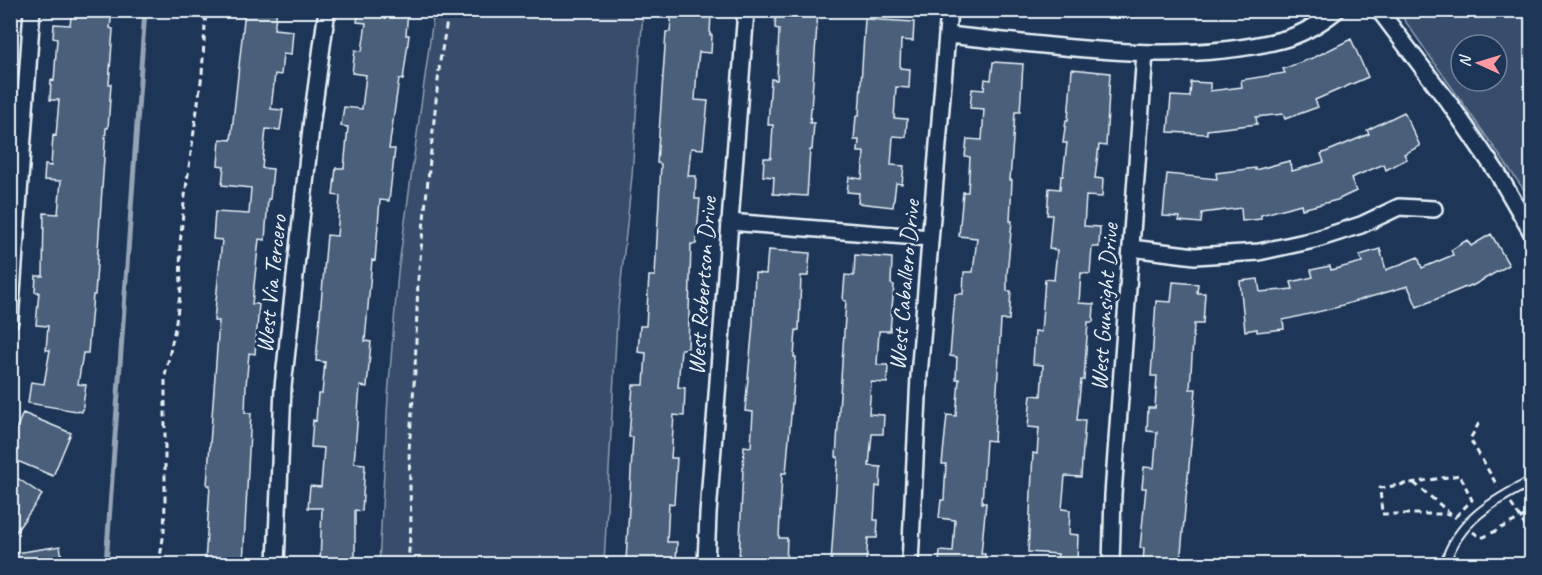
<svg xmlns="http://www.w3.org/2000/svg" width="1542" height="575" viewBox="0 0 1542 575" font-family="Caveat,sans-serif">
<rect width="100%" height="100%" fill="#1d3557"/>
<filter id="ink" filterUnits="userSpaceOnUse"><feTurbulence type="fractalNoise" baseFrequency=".0167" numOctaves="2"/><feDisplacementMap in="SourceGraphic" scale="12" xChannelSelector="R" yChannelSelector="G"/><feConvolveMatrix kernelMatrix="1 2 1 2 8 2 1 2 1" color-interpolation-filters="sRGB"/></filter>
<g filter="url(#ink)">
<!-- green -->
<path fill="#374d6c" stroke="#909fb2" stroke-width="1.5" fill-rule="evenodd" d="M434,11H643L632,176L617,320L604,564H379L388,396L398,272Z
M1398,11H1531V200ZM1461,45H1497V81H1461Z"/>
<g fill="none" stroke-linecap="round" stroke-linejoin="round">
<!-- stream -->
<path stroke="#95a4b5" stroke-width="5" d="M106,564L145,10"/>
</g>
<!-- building -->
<path fill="#495e7a" stroke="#e8f1f8" stroke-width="1.5" d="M72,10H112L110,28L113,29L109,84H111L108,128H106L95,295H93L88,353H83L78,384L86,385L82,412L28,403L31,382L44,384L50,350H46L48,326L36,325L39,292H35L36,276H43L44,213L58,214L61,181L44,180L45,165L51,166L53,135L56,136L59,100H50L51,80L54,81L57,39L53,38L54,24L70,25Z
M245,10H277L274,29L293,31L291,55L283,54L281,75L275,74L271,109L283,110L280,130L266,129L262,168L273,169L270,199H268L265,240L259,239L252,304H259L255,354L249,353L246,386L245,413H251L243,564H205L210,485H207L219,321H214L222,240L213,239L215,212L249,214L251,188L222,185L224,166L218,165L220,139L231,140Z
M359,10H408L406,35H409L403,80L399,79L389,149H395L389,201L380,200L375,261L372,260L365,341L371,342L367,387L360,386L354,463L365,464L362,511L355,510V564H320L322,508H308L310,486L321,487L324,448L311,447L313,420L316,421L318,394H322L325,362L316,361L327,235L337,236L340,196L333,195L336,168H344L348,127L341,126L344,107L362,109L366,75L352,73L355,50L362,51L366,23L357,22Z
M672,10L711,12L710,35H712L711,53L699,52L697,70L695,100L708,101L703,149L691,148L688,176H696L695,199H700L696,244H691L688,349H681L678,387L685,388L684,416L674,415L671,458H677L674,504L669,503L667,542H677L676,564L626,561L633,437H629L633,385H644L646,353L638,352L640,326H646L649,276H655L661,164L657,163L666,32H670Z
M776,10L818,11L810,123H814L812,150H810L807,196L773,194L774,177L763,176L764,158H771L773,125H768L771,79L777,80L779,29L775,28Z
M865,19L914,22L913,41L901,40L900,68L910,69L909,88L896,87L894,118L907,119L906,137L893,136L891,165L904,166L902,184L896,183L893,207L858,203L859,193L847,192L849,177L862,179L864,152H858L859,140H854L856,116H859Z
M1351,39L1368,77L1315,100L1318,107L1285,119L1283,114L1256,117L1257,124L1207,130V134L1168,132L1171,96L1190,97L1191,82L1210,83V91L1242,87L1241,80L1285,73L1283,69L1315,57Z
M993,62L1023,64L1020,112H1015L1010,180H1012L1010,221H1012L1007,275V291H1011L1009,320H1001L994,441L986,440L982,503H986L981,554H985V564H939L940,551L953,552L955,520L939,518L941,500H944L946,464H942L947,415L956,416L959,379H956L957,357L950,356L955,294H963L964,272H973L977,238L959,236L963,192H968L970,157L965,156L967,139L982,140L984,109L970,108L972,89L984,90L985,79L991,80Z
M1072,69L1110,73L1106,146L1099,145L1095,178L1103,179L1102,197L1086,196L1084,226L1100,227L1099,247H1092L1090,274L1081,273L1079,303L1094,304L1093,322H1088L1084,380H1081L1077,420H1085L1081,477L1065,476L1062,509L1070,510L1069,534L1078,535L1077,562L1057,561L1058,554L1028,552L1033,453L1037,454L1039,428L1028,427L1031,395L1041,396L1043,365L1033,364L1035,331L1041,332L1045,279L1054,280L1057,250L1049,249L1052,215H1047L1049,188L1060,189L1061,176H1063L1067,143H1063L1066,120H1068Z
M1404,112L1420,146L1404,154L1407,159L1386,170L1384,164L1351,178L1356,191L1337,200L1302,209L1301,204L1261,215V219L1242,221L1241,208L1202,213L1201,223L1179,221L1180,217L1163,216L1167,174L1217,179L1216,173L1255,168V170L1289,161L1292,171L1324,162L1321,154L1369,134L1367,130Z
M1491,234L1509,265L1472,286L1471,285L1417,307L1408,286L1339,306V307L1283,320L1284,329L1257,332V329L1245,331L1240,281L1258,279L1260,292L1293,289L1291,282L1313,277L1311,270L1330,266L1331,270L1362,262L1360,255L1380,249L1386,270L1418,257L1422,268L1453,255L1451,250L1467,240L1471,246Z
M768,250L810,253L808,276H801L799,330H796L794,357H796L786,473H782L779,538H787L786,564H750V562H739L744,446L751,447L753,412L745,411L753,324L755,273L766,274Z
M855,255L892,258L891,284L894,285L890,331H879L877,365H888L887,383L871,382L869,414L884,415L883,434H872L869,466L881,467L880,487L876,486L874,520H878L877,538H868L866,564L831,563L838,457H836L846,301L843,300L845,275L854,276Z
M1173,282L1198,284L1197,293H1205L1203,324H1194L1190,389H1196L1180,564H1143L1144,548H1140L1146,488H1142L1144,467L1154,468L1157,432L1147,431L1148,408H1155L1157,376H1151L1156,301L1171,302Z
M23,413L71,433L53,476L10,458V443Z
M10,473L42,495L10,540Z
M60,546L63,564H10V554Z"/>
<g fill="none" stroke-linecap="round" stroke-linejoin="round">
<!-- service casing -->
<g stroke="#e8f1f8" stroke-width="12">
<path id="service" d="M1445,564C1457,521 1494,500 1532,481"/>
</g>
<!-- minor casing -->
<g stroke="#e8f1f8" stroke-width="20">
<path id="minor" d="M1379,10L1452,107L1498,174L1532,233
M947,35C1054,45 1176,67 1281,40C1301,35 1321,23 1337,10
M729,222L930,238
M1131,248L1195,256L1259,252L1314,240L1361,225L1399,207L1434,209
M10,321L32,10
M276,564L283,387L312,119L327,10
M706,564L708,514L746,10
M910,564L919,376L949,10
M1111,564L1113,495L1145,53"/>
</g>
<!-- path -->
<path stroke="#e8f1f8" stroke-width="3" stroke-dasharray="6 4.5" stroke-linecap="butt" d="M1479,423L1470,439L1498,487
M1414,483L1456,518
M1511,504L1521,519L1532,538
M1451,514H1382L1380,488L1460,475L1472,500L1455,517
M1473,532L1480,537H1484L1532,512
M159,564L164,532L165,503V376L175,328L181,289L180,245L184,203L202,74L206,10
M408,564L411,523L409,450L415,371L418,279L440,61L449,10"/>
<!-- service -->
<use href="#service" stroke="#1d3557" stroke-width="8"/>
<!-- minor -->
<use href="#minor" stroke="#1d3557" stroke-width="15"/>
</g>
</g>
<g text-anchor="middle" stroke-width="6" stroke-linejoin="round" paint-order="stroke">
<!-- street labels -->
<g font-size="24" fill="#e8f1f8" stroke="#1d3557">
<text transform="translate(271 284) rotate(-84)" y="8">West Via Tercero</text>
<text transform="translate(904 285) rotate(-85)" y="8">West Caballero Drive</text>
<text transform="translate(702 286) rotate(-86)" y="8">West Robertson Drive</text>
<text transform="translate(1104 307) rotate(-86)" y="8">West Gunsight Drive</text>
</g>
</g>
<!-- margin -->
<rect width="1542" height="575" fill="none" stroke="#1d3557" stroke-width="36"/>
<rect x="18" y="18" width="1506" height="539" fill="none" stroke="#e8f1f8" stroke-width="2" filter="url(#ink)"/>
<!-- north arrow -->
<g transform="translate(1479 63) rotate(274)"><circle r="28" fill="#1d3557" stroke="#6e8097" stroke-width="1.5"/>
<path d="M0-4.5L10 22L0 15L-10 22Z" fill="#ff9aa2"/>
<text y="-9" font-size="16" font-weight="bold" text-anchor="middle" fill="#e8f1f8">N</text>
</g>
</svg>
